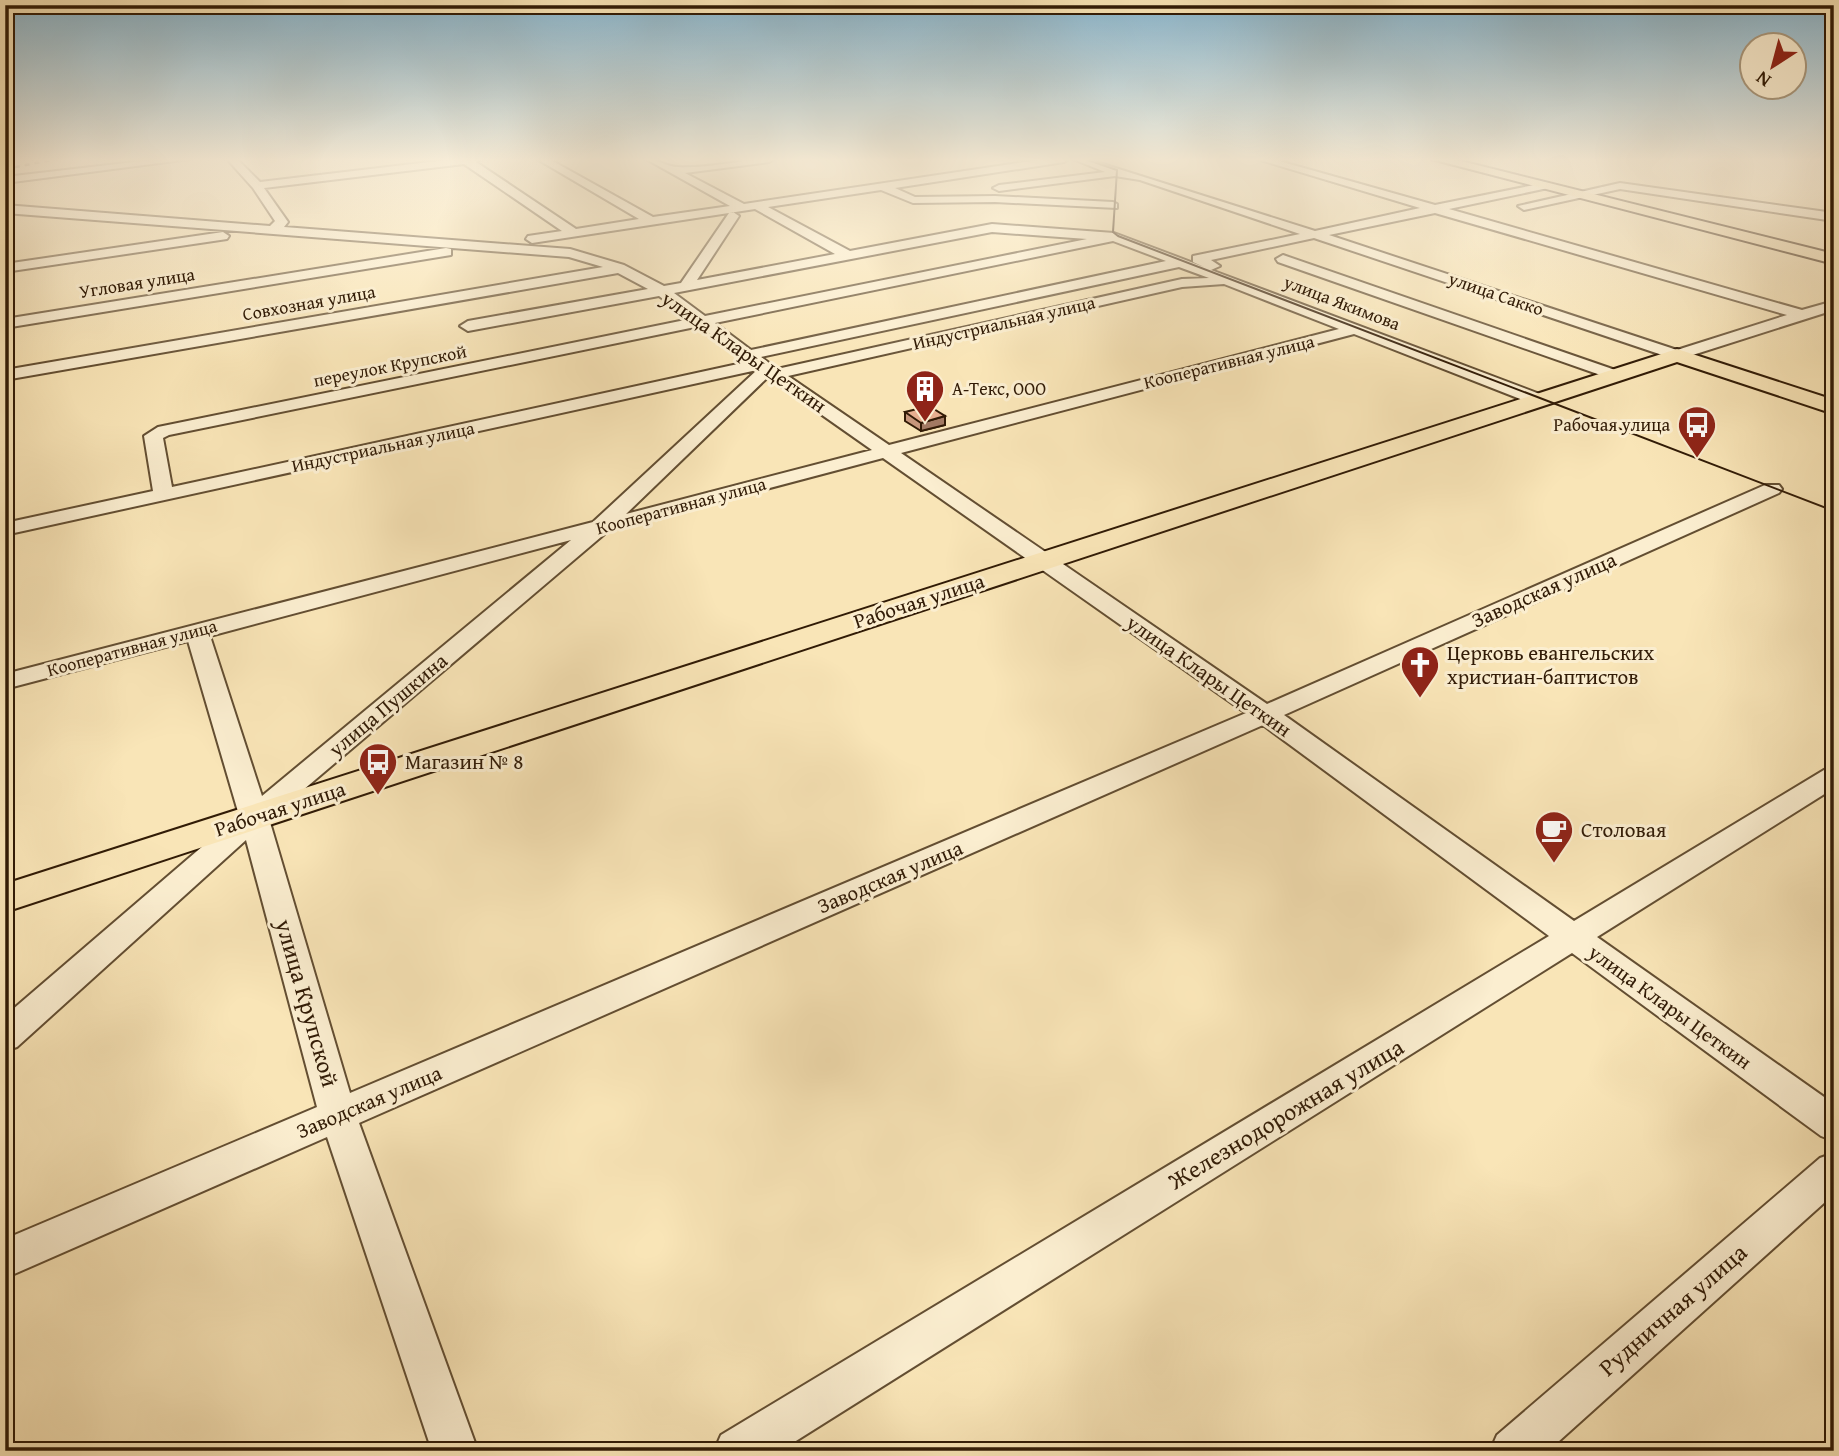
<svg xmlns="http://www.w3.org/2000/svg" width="1839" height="1456" viewBox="0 0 1839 1456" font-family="'Gentium Book Plus',serif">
<rect width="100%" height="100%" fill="#f9e5b7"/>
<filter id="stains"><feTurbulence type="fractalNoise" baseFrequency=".00286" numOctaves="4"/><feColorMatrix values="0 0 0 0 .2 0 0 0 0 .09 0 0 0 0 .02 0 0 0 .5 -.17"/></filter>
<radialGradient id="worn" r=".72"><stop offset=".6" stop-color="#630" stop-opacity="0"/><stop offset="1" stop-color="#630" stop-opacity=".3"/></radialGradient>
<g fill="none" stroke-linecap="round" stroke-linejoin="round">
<!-- minor casing -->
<g stroke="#634e32" stroke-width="4">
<path id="minor" d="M160,159H190L5,183V177Z
M227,159H237L260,182L455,159H483L476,162L576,229L639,219L537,159H549L653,217L730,206L646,159C658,159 667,167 678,167C709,169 742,159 774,159L769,162L685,173L744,204L1045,159H1069L1064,162L895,188L915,197L995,196L1113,202L1117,204V208L995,202L913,203L881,190L768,207L850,251L992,224L1114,233L1204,267L1193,262V256L1300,234L1140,180L1115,176L999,191L993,188L999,185L1105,172L1073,159H1087L1315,231L1420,208L1257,159H1272L1435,205L1544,183L1550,186L1548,188L1449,209L1802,310L1834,301V310L1677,360L1314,238L1211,260L1220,266L1211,270L1545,396L1548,400L1545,404H1533L1354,334L901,453L1267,704L1765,485H1779L1782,489L1779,493L1284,715L1574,921L1824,770L1834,767V788L1597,937L1834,1104V1141L1821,1136L1572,953L780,1451H714L721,1435L1549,936L1263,725L359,1123L478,1451H432L327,1137L5,1278V1239L317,1107L246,840L17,1047L5,1051V1016L239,815L188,641L5,689V674L593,522L757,370L5,535V523L153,491L144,436L158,427L690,319L659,296L468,331L460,326L468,321L648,289L618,273L5,380V370L603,267L569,257L5,213V205L270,226L275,221L253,188ZM464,164L562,231L528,236L526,239L532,243L755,209L835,254L697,280L739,216L733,212L729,213L681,283L664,286L624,265L570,249L284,227L288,222L264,188ZM1435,213L1787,315L1677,350L1329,235ZM992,232L1087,239L705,316L674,293ZM1113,241L1166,261L751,350L715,323ZM1179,267L1209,278L1182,279L777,369L761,357ZM1224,284L1339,329L889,445L788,376L1182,287ZM700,326L747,362L172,487L163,438L169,435ZM768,377L872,450L626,514ZM883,458L1246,713L350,1093L269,819L608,531ZM571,540L262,796L210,636Z
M1620,183L1834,213V221L1620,189L1524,210L1518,206Z
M223,232L229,236L227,239L5,272V264Z
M446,248L451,249V255L5,328V319Z
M1283,255L1621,372L1623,375L1621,378H1609L1278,262L1276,259Z
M1834,1153V1194L1548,1451H1490L1497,1435L1820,1158Z"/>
</g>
<!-- major casing -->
<g stroke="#311b06" stroke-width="4">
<path id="major" d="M1431,159H1453L1834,254V264Z
M1677,349L1834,400V414L1677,362L5,912V884Z"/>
</g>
<!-- minor -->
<use href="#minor" fill="#fbeed0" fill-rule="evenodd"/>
<!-- major -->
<use href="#major" fill="#f9e5b7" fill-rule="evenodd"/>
<!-- tram -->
<path stroke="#311b06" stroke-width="2" d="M997,159H1038
M1085,159L1117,170L1113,232L1118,236L1834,511"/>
<!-- rail -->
<path stroke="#311b06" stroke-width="2.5" stroke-dasharray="5 5" stroke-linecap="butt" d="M5,169L57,159"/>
</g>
<!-- wall -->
<path fill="#c7967b" stroke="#311b06" stroke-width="2" d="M905,412L945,416V425L921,431L905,421Z"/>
<!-- shaded-wall -->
<path fill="#a27a64" stroke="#311b06" stroke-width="2" d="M945,416V425L921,431V423Z"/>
<!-- building -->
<path fill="#e7ae8f" stroke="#311b06" stroke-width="2" d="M929,406L945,416L921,423L905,412Z"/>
<!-- sky -->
<linearGradient id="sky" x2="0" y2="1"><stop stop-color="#8ab8d1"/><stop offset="0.44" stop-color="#fcf3df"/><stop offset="1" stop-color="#fcf3df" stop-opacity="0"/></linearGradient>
<rect width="1839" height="363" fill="url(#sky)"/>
<!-- icons -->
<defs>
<g id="building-pin" transform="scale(2.0125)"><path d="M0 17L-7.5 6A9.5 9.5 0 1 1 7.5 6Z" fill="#8f2418" stroke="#fbeed0"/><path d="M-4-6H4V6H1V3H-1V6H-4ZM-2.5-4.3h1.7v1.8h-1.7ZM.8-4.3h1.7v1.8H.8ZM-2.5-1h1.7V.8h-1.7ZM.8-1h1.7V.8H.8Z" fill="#fff"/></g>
<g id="bus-pin" transform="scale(2.0125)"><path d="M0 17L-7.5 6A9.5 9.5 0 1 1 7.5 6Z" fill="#8f2418" stroke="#fbeed0"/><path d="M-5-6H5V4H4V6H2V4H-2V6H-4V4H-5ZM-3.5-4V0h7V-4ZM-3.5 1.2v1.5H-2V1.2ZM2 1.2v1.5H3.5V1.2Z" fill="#fff"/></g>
<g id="church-pin" transform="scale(2.0125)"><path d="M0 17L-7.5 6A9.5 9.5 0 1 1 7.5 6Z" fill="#8f2418" stroke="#fbeed0"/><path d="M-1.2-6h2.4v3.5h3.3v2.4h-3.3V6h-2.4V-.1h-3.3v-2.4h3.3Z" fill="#fff"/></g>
<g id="cafe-pin" transform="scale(2.0125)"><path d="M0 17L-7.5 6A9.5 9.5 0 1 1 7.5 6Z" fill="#8f2418" stroke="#fbeed0"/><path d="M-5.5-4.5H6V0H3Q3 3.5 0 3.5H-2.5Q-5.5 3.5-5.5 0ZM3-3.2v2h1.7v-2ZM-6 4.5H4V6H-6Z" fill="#fff"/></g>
</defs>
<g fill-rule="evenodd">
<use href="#building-pin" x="925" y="389"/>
<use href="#bus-pin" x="1697" y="425"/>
<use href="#church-pin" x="1420" y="665"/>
<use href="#bus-pin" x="378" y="762"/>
<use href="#cafe-pin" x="1554" y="830"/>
</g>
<g text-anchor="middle" stroke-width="6" stroke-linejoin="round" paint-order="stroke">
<!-- far-street labels -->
<g font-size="18" fill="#311b06" stroke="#fbeed0">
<text transform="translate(137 283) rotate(-9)" y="6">Угловая улица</text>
<text transform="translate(1496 294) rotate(19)" y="6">улица Сакко</text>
<text transform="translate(309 303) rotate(-10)" y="6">Совхозная улица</text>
<text transform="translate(1342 303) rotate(21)" y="6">улица Якимова</text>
<text transform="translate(1004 323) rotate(-13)" y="6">Индустриальная улица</text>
<text transform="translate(1229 362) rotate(-14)" y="6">Кооперативная улица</text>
<text transform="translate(390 366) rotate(-11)" y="6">переулок Крупской</text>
<text transform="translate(383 447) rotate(-12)" y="6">Индустриальная улица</text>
<text transform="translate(681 506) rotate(-15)" y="6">Кооперативная улица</text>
<text transform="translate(132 648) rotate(-15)" y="6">Кооперативная улица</text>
</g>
<!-- far-poi labels -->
<g font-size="18" fill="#311b06" stroke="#fbeed0" text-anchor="start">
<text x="952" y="395">А-Текс, ООО</text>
<text x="1670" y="431" text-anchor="end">Рабочая улица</text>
</g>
<!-- street labels -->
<g font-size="21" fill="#311b06" stroke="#fbeed0">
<text transform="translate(744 352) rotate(35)" y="7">улица Клары Цеткин</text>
<text transform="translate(1544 590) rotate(-24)" y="7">Заводская улица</text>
<text transform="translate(919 601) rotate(-18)" y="7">Рабочая улица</text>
<text transform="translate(1209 676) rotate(35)" y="7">улица Клары Цеткин</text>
<text transform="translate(388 705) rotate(-40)" y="7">улица Пушкина</text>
<text transform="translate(280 809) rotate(-18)" y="7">Рабочая улица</text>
<text transform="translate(890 877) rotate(-23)" y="7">Заводская улица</text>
<text transform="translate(1670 1007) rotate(36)" y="7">улица Клары Цеткин</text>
<text transform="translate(369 1102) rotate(-23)" y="7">Заводская улица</text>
</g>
<!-- poi labels -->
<g font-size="21" fill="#311b06" stroke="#fbeed0" text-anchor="start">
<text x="1447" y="660">Церковь евангельских<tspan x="1447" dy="24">христиан-баптистов</tspan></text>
<text x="405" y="769">Магазин № 8</text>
<text x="1581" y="837">Столовая</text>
</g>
<!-- near-street labels -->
<g font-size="24" fill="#311b06" stroke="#fbeed0">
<text transform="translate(307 1003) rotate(74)" y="8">улица Крупской</text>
<text transform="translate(1286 1114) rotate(-31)" y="8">Железнодорожная улица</text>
<text transform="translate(1673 1310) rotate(-41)" y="8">Рудничная улица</text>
</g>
</g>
<!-- margin -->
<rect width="1839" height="1456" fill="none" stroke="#f9e5b7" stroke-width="28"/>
<rect x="7" y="7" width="1825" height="1442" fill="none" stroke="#311b06" stroke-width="3.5"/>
<rect x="14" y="14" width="1811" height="1428" fill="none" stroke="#311b06" stroke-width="2"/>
<!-- north arrow -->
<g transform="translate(1773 66) rotate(216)"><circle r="33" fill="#fbeed0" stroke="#aa9a7f" stroke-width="2"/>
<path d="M0-5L12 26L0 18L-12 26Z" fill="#8f2418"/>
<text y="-10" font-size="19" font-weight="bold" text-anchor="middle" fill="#311b06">N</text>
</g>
<rect width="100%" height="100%" filter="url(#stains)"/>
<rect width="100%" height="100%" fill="url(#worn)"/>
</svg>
